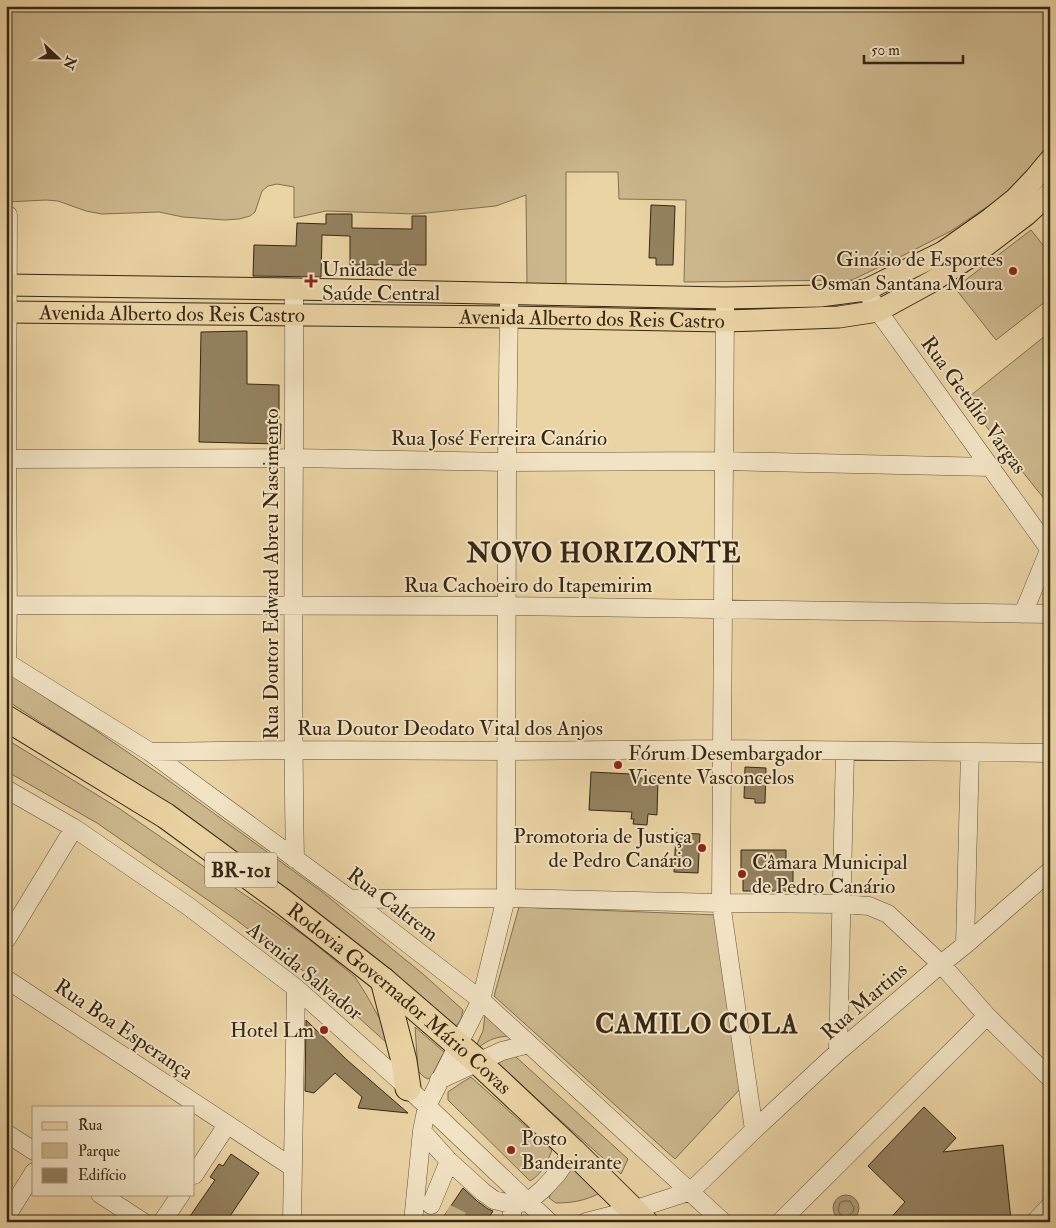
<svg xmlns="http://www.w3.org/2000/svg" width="1056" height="1228" viewBox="0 0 1056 1228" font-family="'IM FELL Double Pica',serif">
<rect width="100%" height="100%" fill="#ebd4a4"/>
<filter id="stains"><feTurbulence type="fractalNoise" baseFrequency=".004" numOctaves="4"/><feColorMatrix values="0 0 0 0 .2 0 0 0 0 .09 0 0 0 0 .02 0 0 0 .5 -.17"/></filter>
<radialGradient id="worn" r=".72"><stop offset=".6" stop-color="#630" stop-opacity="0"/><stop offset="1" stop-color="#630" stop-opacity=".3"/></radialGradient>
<!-- green -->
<path fill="#ccb78c" stroke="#816f50" d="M6,6H1050V149L1041,162L1003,196L951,231L902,256L852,280L684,282L686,200L619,199L618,172H566V284H527L526,195L496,206L416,214L326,211L294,218V187L277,184L268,186L262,191L255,212L250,216L239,219L225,220L183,217L159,212L102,214L86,211L58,201L46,200L6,202Z
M1031,230L1050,254V298L996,340L955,288Z
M1050,332V506L965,400Z
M6,672L94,729L168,780L321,891L423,974L463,1010L461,1019L457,1025L452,1026L156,797L6,700Z
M6,739L120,809L309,939L355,977L367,996L382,1023L388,1044L327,989L235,919L97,823L6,771Z
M519,907L718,915L741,1088L675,1159L494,996Z
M485,1015L509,1036C496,1037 490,1039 479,1047L477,1044L483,1031Z
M415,1027L444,1052L431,1077L428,1079L424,1077L418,1071Z
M515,1056L628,1159L621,1174L551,1112L498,1063L499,1059Z
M471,1077L552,1150C547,1163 542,1174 530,1181L448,1100V1092L461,1083Z
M570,1169L576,1170L598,1190V1194C584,1201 571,1203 556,1203L549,1198L552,1191Z"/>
<!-- water -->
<path fill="#ad9973" stroke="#7d6b4d" d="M833 1208a13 13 0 1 1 26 0a13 13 0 1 1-26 0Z"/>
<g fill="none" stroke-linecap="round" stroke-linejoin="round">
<!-- shore -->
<path stroke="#726044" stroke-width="1" d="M844,1201H850L854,1208L853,1212L846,1218L840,1214L838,1209L840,1203Z"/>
</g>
<!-- building -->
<path fill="#94815f" stroke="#362715" d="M651,205L675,206L673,265H656V258H649Z
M326,214H352V228L412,229V216H426V265H350V236L322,235L321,277L253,276L254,245L296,246L297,223L326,224Z
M247,331V384L279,385V424H281L280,444L199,442L201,332Z
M745,767L766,768L765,803H755V799L744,798Z
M591,772L631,774V778H658L657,815L648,814L647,825L633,824L634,819H631L632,812L589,810Z
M676,833L700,834L698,873L674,872Z
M741,850H786V861H793V891H743V874H741Z
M306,1020L347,1060L408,1113L358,1108L362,1097L335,1073L314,1093L305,1091Z
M924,1107L956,1138L943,1152L1003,1145L1011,1220L993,1222H887L905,1202L868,1166Z
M231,1154L259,1173L226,1222H186L215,1180L210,1177L219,1164L223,1166Z
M463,1188L477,1201L488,1209L493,1211L486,1222H440Z"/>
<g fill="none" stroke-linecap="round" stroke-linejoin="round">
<!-- minor-tunnel -->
<path stroke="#c7b187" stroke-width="18" stroke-dasharray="18 9" stroke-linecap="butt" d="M446,1213L464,1222"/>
<!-- minor casing -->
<g stroke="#635239" stroke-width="19">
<path id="minor" d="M294,289C295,479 291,669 295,859
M866,290L878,311L1050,550
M725,309L721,903L754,1130
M6,459L294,458L507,462L723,461L991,467
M6,605L508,606L1050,614
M1023,614L1050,548
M6,662L150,752L350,899L481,1000L723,1222
M7,662C9,594 7,526 7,457C7,376 8,295 8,215
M150,752L293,750L507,751L722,749L1050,753
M6,789L74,828L188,906L296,988L408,1088L549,1222
M350,899L506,898L721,903L842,904L869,906L888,914L941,964L987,1016L1050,1078
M6,940L74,828
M965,945L970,752
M6,979L292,1167
M838,1052L845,751
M439,1080L502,1051L529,1044
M422,1131L449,1161L483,1192L494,1200L511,1204L528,1202L543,1189L557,1174L573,1151
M6,1133L34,1151
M194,1175L227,1125
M100,1194L143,1222
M511,1204L513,1222
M431,1205L449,1161
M6,1217L34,1172
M162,1222L181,1194
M292,1222L296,988
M413,1222L422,1131L427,1106L481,1000L506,898L507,462L509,304
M586,1222L633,1210L691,1191L754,1130L838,1052L941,964L965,945L1050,871
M780,1222L987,1016
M1035,1222L1050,1206"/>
</g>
<!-- major casing -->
<g stroke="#362715" stroke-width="23">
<g id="major">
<path d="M6,285L294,289L724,298L820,296L866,290L943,252L990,219L1015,199L1035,178L1050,160"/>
<path id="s1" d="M6,312L509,317L725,321L839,317L878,311L931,282L976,253L1026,215L1050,193"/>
</g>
</g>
<!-- highway casing -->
<g stroke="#362715" stroke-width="27">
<g id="highway">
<path id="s2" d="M6,718L166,816L282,901L383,980L478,1062L573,1151L645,1222"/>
<path d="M383,980L404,1061L408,1088"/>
</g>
</g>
<!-- minor -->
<use href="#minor" stroke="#f2e3c4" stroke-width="18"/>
<!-- major -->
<use href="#major" stroke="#ebd4a4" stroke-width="21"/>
<!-- highway -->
<use href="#highway" stroke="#ebd4a4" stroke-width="25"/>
</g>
<!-- markers -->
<g fill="#8f2418" stroke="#f2e3c4" stroke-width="2">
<circle cx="1013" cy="271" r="5"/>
<path d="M308.5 273.5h5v5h5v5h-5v5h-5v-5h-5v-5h5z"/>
<circle cx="618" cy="765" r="5"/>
<circle cx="702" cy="848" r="5"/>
<circle cx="742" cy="874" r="5"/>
<circle cx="324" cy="1030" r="5"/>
<circle cx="511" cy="1150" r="5"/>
</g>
<g text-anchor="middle" stroke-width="4" stroke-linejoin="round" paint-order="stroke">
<!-- shield labels -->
<rect fill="#f2e3c4" stroke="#6e5f4a" stroke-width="1" x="205" y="852.5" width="72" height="35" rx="4"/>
<g font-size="20" font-weight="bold" fill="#362715">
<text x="241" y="877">BR-101</text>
</g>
<!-- poi labels -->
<g font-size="21" fill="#362715" stroke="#f2e3c4" text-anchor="start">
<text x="1003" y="266" text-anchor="end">Ginásio de Esportes<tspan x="1003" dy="24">Osman Santana Moura</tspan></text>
<text x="322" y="276">Unidade de<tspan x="322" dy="24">Saúde Central</tspan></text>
<text x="628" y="760">Fórum Desembargador<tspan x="628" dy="24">Vicente Vasconcelos</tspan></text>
<text x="692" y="843" text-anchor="end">Promotoria de Justiça<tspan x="692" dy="24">de Pedro Canário</tspan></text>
<text x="752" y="869">Câmara Municipal<tspan x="752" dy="24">de Pedro Canário</tspan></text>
<text x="314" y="1037" text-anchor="end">Hotel Lm</text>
<text x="521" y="1145">Posto<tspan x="521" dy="24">Bandeirante</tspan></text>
</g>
<!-- street labels -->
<g font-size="21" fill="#362715" stroke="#f2e3c4">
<text dy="7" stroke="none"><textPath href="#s1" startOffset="166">Avenida Alberto dos Reis Castro</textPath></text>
<text dy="7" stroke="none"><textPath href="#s1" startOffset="586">Avenida Alberto dos Reis Castro</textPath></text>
<text transform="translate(974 405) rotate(54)" y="7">Rua Getúlio Vargas</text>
<text x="499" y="445">Rua José Ferreira Canário</text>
<text transform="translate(271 574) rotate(-90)" y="7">Rua Doutor Edward Abreu Nascimento</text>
<text x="528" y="592">Rua Cachoeiro do Itapemirim</text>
<text x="450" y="735">Rua Doutor Deodato Vital dos Anjos</text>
<text transform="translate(393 904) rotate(37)" y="7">Rua Caltrem</text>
<text transform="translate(305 971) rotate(39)" y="7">Avenida Salvador</text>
<text dy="7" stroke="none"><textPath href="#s2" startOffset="484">Rodovia Governador Mário Covas</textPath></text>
<text transform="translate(864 1001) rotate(-41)" y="7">Rua Martins</text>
<text transform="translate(124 1029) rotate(34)" y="7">Rua Boa Esperança</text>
</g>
<!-- district labels -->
<g font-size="26" font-weight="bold" letter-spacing="1" fill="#362715" stroke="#f2e3c4">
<text x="604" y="562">NOVO HORIZONTE</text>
<text x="697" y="1033">CAMILO COLA</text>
</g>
</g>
<!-- margin -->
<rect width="1056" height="1228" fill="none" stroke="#ebd4a4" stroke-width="25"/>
<rect x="8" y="8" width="1041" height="1213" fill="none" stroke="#362715" stroke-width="2.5"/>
<rect x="12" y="12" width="1031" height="1203" fill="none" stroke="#362715"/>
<!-- legend -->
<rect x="32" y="1106" width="162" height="90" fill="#f2e3c4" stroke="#a7987e"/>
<rect x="42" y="1122" width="25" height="8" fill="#ebd4a4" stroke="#a7987e"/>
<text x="78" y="1130" font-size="15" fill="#362715">Rua</text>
<rect x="42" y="1143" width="25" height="15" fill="#ccb78c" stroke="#a7987e"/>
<text x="78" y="1156" font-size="15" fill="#362715">Parque</text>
<rect x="42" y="1168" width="25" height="15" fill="#94815f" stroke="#a7987e"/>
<text x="78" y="1180" font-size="15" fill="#362715">Edifício</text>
<!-- north arrow -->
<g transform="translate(58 58) rotate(112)" stroke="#f2e3c4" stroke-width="4" paint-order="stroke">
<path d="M0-4L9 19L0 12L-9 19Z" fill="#362715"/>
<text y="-8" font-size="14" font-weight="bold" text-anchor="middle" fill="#362715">N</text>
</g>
<!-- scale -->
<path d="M864 55v8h99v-8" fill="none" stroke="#362715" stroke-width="2.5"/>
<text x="871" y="55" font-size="15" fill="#362715" stroke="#f2e3c4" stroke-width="4" paint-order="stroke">50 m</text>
<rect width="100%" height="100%" filter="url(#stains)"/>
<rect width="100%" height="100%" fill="url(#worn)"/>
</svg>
